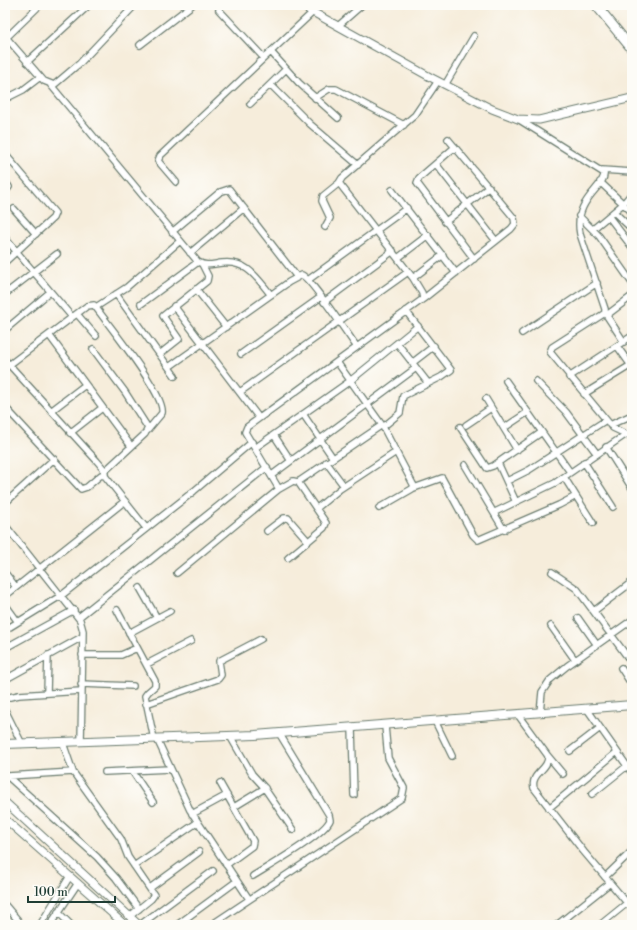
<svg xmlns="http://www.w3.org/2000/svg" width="637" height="930" viewBox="0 0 637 930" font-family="'Libre Bodoni',serif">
<rect width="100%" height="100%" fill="#fdfcf7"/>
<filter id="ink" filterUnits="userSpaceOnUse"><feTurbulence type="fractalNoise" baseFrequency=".025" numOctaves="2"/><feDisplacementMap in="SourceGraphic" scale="8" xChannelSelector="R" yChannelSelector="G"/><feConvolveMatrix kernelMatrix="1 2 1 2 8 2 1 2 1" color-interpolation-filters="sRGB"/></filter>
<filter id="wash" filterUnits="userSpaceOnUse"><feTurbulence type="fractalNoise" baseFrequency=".012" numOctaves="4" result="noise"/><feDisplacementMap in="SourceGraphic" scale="16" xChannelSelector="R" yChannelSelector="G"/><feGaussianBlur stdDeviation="0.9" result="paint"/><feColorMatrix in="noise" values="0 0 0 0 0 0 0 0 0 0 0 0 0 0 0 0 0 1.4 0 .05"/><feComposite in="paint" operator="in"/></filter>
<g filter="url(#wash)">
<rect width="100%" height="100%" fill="#f6eddb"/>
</g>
<g filter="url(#ink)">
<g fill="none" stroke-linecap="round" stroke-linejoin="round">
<!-- minor casing -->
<g stroke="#6a7b6e" stroke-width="8">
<path id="minor" d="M219,10L264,58
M338,26L362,5
M5,36L44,81L54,85L80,63L135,5
M6,38L40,5
M140,45L192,5
M271,52L299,83L338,118
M27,62L89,5
M50,84L198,262C206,267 213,264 222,263C247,260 257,278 271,295
M271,85L310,124L358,165
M445,85L474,36
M315,98L329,89H336L404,125
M5,99L23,90L40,77
M250,104L286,69
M518,119L604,173C606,187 573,199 580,234L605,309V313L552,347L550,352L613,428L632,437
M455,147L419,178L417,183L474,259
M5,154L55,213L53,218L5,262
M436,164L496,241
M602,170L632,172
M5,181L9,187L5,192
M176,182L158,161L160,156L313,12
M600,182L632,212
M392,190L456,273
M14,209L36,234
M614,212L632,229
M579,216L599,236L632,283
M609,217L632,247
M445,222L489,187
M325,227L330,218L322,201L323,196L339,183
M593,229L623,204L632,193
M172,232L220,192L229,189L297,277
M5,238L72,317
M190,253L244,208
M398,258L428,235
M413,278L443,255
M308,280L407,208
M196,289L226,327
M5,294L57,254
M116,294L175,376
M423,299L511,229L515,224L514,218L448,139
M324,302L393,251
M141,304L198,262
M174,306L259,418
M96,307L127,287L180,241
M605,313L624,342
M77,314L96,336
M607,315L632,296
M5,330L50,292
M522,333L597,283
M49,335L131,446
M397,343L428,383
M617,346L632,367
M93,349L125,392L148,428L145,434L105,471
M160,354L179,339L163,316L207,281L208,276L202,264
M241,354L321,297
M5,360L97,461L103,468L105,474
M337,362L382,425L414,486L412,489L379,508
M412,363L434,346
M9,365L87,306L94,305C107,323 166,395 162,413L147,431
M169,367L289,282L302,275C312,280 348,335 357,347
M569,377L632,336
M506,381L570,472
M536,381L566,412L597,454
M240,392L408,272
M584,394L631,365
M486,399L517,450
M5,407L81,489L87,487L101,475L105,476L146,528
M51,411L85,385
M303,414L333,458
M466,425L491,408
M610,425L632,415
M383,427L400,413L403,396L441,377L451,370L406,311
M460,427L487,468L493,466L542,432
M504,428L528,412
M70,433L102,408
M274,435L291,461
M606,447L632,488
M255,448L350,381L418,326
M326,462L344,486
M584,462L613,507
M498,463L516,502
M465,465L504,530
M272,475L416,368
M564,477L593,523
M507,481L529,470L606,420
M298,482L382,425
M414,488L442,478L473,535L478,540L559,505L576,496
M279,489L293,481L298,482L326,523L324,528L288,558
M5,503L54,459
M317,508L340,489L396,452
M495,512L555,483L625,435
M5,525L80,620L83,631L81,742
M267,531L284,518H288L308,541
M552,572L577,589L632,663
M5,573L16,587
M177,573L279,489L245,432L247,427L423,299L422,293L413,278L339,183L342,178L415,115L438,81
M140,588L157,618
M5,596L125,501
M5,604L18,622
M117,610L155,681V686L148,692L145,696L154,739
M594,611L632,582
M79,617L267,467
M578,618L597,645
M551,626L575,660
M5,630L62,595L194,491L252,442
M129,633L170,611
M5,648L74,610
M82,655H121L137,648
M147,664L191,641
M621,668L632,685
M6,679L82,637
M81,684L133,686
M47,693L48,655
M5,698L19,695L81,691
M146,704L218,679L221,675L219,661L261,639
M587,709L632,773
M5,710L22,744
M540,713L542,692L550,680L567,666L632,620
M518,715L548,756C549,770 530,773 534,788L584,852L628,904
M435,721L452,756
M352,728L354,795
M230,736L252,774L263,786L293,830
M157,739L190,810L249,899
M63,743L73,772L121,839L128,857L154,895L151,899L130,916
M570,751L600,728
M548,756L563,774
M132,771L153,802
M105,772L170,769
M5,774L97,857L116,878L139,909
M8,776L73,772
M220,783L253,841L252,846L226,865
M592,794L627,766
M234,807L265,788
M549,808L617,752
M192,814L227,795
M134,866L198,822
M253,876C269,866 324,835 330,820L329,815L279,733
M605,877L632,851
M150,888L199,852
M5,905L22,925
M58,912L71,925
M40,925L70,876
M50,925L78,883
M140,925L213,871
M177,925L237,881
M211,925L402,798L404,788L388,758L385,726
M557,925L610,883
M600,925L626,904L632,906"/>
</g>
<!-- tertiary casing -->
<g stroke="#6a7b6e" stroke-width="9">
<path id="tertiary" d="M300,5L430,77L492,109L518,119L539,120L632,98
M5,802L139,925
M5,819L125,925"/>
</g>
<!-- secondary casing -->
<g stroke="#6a7b6e" stroke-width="10">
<path id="secondary" d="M5,744L255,735L632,705"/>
</g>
<!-- primary casing -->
<g stroke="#6a7b6e" stroke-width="11">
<path id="primary" d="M596,5L632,49"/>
</g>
<!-- minor -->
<use href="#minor" stroke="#fff" stroke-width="5.5"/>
<!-- tertiary -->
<use href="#tertiary" stroke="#fff" stroke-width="7"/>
<!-- secondary -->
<use href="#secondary" stroke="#fff" stroke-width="8"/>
<!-- primary -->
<use href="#primary" stroke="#fff" stroke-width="9"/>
</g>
</g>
<!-- margin -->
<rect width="637" height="930" fill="none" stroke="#fdfcf7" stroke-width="20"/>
<!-- scale -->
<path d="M28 896v6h87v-6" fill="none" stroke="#1f3d34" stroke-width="2"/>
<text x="34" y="896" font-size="12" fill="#1f3d34" stroke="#fdfcf7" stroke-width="3" paint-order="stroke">100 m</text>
</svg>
